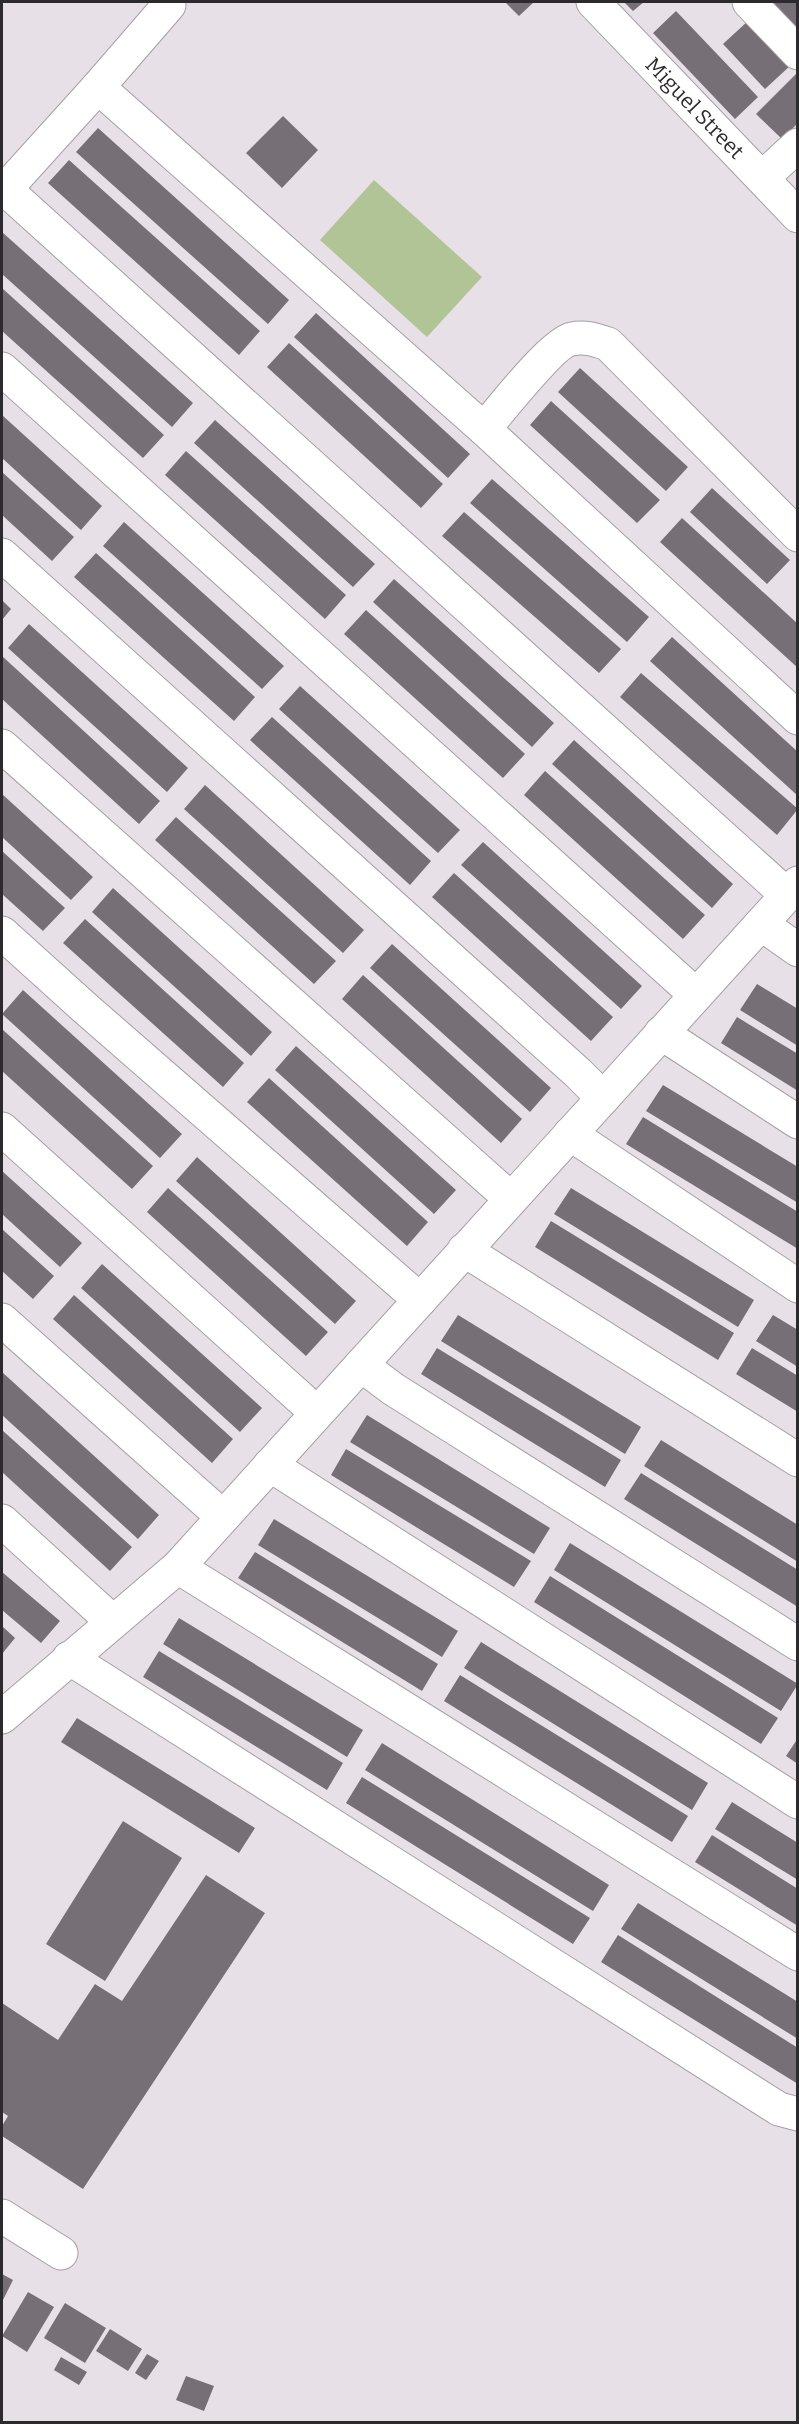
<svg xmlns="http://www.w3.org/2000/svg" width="799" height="2424" viewBox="0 0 799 2424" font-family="Bitter,serif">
<rect width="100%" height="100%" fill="#e8e0e7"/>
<!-- green -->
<path fill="#b0c496" d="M374,180L482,277L427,337L320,240Z"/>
<!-- building -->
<path fill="#776f76" d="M505,2H534L519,16Z
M624,2H644L633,11Z
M771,2H798V37Z
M676,11L758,97L735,119L653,33Z
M749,20L791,65L765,89L723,44Z
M798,72V123L782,139L756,114Z
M283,116L318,150L282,188L246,153Z
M98,128L289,300L268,324L76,152Z
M69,160L260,331L239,355L48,183Z
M2,232L193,403L172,427L2,274Z
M2,288L164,435L143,458L2,331Z
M316,313L470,454L448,478L294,337Z
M289,343L443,484L421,508L267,367Z
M580,368L688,467L666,491L558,392Z
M551,401L660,500L637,523L530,425Z
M2,415L102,506L81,530L2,458Z
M215,420L375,564L353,587L194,443Z
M186,451L346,595L325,619L165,475Z
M2,472L74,537L52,561L2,515Z
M492,479L649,617L627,642L470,503Z
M712,488L790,560L767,584L690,512Z
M464,512L621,649L599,673L442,536Z
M682,518L798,624V668L660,542Z
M124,522L284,666L262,689L103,546Z
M96,553L255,697L234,721L74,577Z
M394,579L554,723L532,747L373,602Z
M2,600L11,609L2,620Z
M366,610L525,754L503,778L344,634Z
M29,624L188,768L167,792L8,648Z
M672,637L798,752V796L650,661Z
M2,656L160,801L139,824L2,699Z
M641,673L798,809L777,835L620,697Z
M300,686L460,830L438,853L279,709Z
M272,717L431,861L410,885L250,740Z
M574,740L733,884L712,908L552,764Z
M545,771L705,915L683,939L524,795Z
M205,785L364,930L343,953L184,809Z
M2,794L93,877L71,900L2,837Z
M176,817L336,961L314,984L155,840Z
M483,842L642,986L621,1009L461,865Z
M2,851L65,908L43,931L2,894Z
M454,873L613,1017L591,1041L432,897Z
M113,888L272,1032L251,1056L92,912Z
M85,919L244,1063L223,1087L63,943Z
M392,944L551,1088L530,1112L370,968Z
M363,975L522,1119L501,1143L342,999Z
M757,984L798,1009V1046L740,1010Z
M23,990L182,1134L160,1158L2,1014Z
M737,1017L798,1054V1091L721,1043Z
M2,1029L153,1166L132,1189L2,1071Z
M296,1046L456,1190L434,1214L275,1070Z
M269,1078L428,1222L407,1246L247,1102Z
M663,1085L798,1167V1203L646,1111Z
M643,1117L798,1212V1249L626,1144Z
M197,1157L356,1301L335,1324L176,1181Z
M2,1171L82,1243L60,1267L2,1214Z
M168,1188L328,1332L306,1356L147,1212Z
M571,1188L754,1300L738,1327L554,1214Z
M551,1221L734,1333L718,1360L535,1247Z
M2,1229L54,1276L33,1299L2,1271Z
M102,1264L262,1408L240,1432L81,1288Z
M74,1295L233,1439L212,1463L53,1319Z
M458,1315L641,1427L625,1454L441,1341Z
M773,1315L798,1330V1367L756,1341Z
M437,1348L621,1460L605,1487L421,1374Z
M752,1348L798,1376V1412L736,1374Z
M2,1372L159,1515L138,1539L2,1415Z
M367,1415L550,1528L534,1554L350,1442Z
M2,1430L132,1547L110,1571L2,1472Z
M661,1440L798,1525V1562L644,1466Z
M346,1449L531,1561L514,1587L331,1475Z
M641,1473L798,1570V1607L624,1499Z
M274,1519L458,1631L442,1657L258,1545Z
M570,1543L798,1684L781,1711L554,1570Z
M255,1552L438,1664L422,1691L238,1578Z
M2,1572L60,1621L41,1643L2,1610Z
M550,1576L778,1718L761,1744L534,1602Z
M179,1618L363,1730L347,1757L163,1644Z
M2,1626L15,1638L2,1654Z
M481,1642L708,1783L692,1810L464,1668Z
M159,1651L343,1763L327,1790L143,1677Z
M460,1675L688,1816L672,1842L444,1701Z
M77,1718L255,1828L239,1853L61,1742Z
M798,1738V1764L786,1756Z
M382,1743L609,1885L593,1911L365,1770Z
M362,1777L590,1918L573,1944L346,1803Z
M732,1802L798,1843V1880L715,1829Z
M123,1821L182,1858L105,1981L46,1944Z
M712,1835L798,1889V1926L695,1862Z
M206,1875L265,1913L83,2189L2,2136V2126L8,2116L2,2112V2003L58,2040L95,1984L122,2001Z
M638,1903L798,2002V2039L621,1929Z
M618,1935L798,2048V2084L601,1962Z
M2,2274L13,2280L2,2302Z
M28,2292L54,2307L27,2352L2,2336Z
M65,2303L106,2328L85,2363L44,2338Z
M110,2329L142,2349L128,2371L96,2351Z
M147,2354L159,2361L146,2380L135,2373Z
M61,2357L87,2372L79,2385L54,2370Z
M186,2376L214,2386L204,2411L176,2400Z"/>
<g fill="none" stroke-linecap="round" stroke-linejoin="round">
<!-- minor casing -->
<g stroke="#a69ea5" stroke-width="35">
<g id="minor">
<path id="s1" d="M593,2L798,216"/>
<path d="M749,2L798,53"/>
<path d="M98,87L484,429L798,718"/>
<path d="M762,178L798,145"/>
<path d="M5,189L787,895"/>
<path d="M2,193L98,87L169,5"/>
<path d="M2,369L696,995"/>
<path d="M484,429C499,412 553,342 572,339C585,336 596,340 608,344L798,535"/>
<path d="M2,555L578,1073L603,1098"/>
<path d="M2,746L511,1199"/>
<path d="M761,924L798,950"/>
<path d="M2,933L85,1008L420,1300"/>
<path d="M661,1033L798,1122"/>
<path d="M2,1129L317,1413"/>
<path d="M570,1134L798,1286"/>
<path d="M464,1250L798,1460"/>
<path d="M2,1320L223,1517"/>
<path d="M361,1365L393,1389L798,1644"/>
<path d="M270,1465L798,1802"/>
<path d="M2,1521L113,1622"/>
<path d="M178,1567L798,1954"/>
<path d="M69,1658L779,2109L798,2114"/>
<path d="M2,1717L178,1567L798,883"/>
<path d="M2,2216L61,2253"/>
</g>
</g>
<!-- minor -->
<use href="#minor" stroke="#fff" stroke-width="33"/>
</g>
<g text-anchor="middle" stroke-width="6" stroke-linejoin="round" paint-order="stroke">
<!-- street labels -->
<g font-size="21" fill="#2d2a2d" stroke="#fff">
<text dy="7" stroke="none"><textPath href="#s1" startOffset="147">Miguel Street</textPath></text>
</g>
</g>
<!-- border -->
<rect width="799" height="2424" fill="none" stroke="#2d2a2d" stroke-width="6"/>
</svg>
